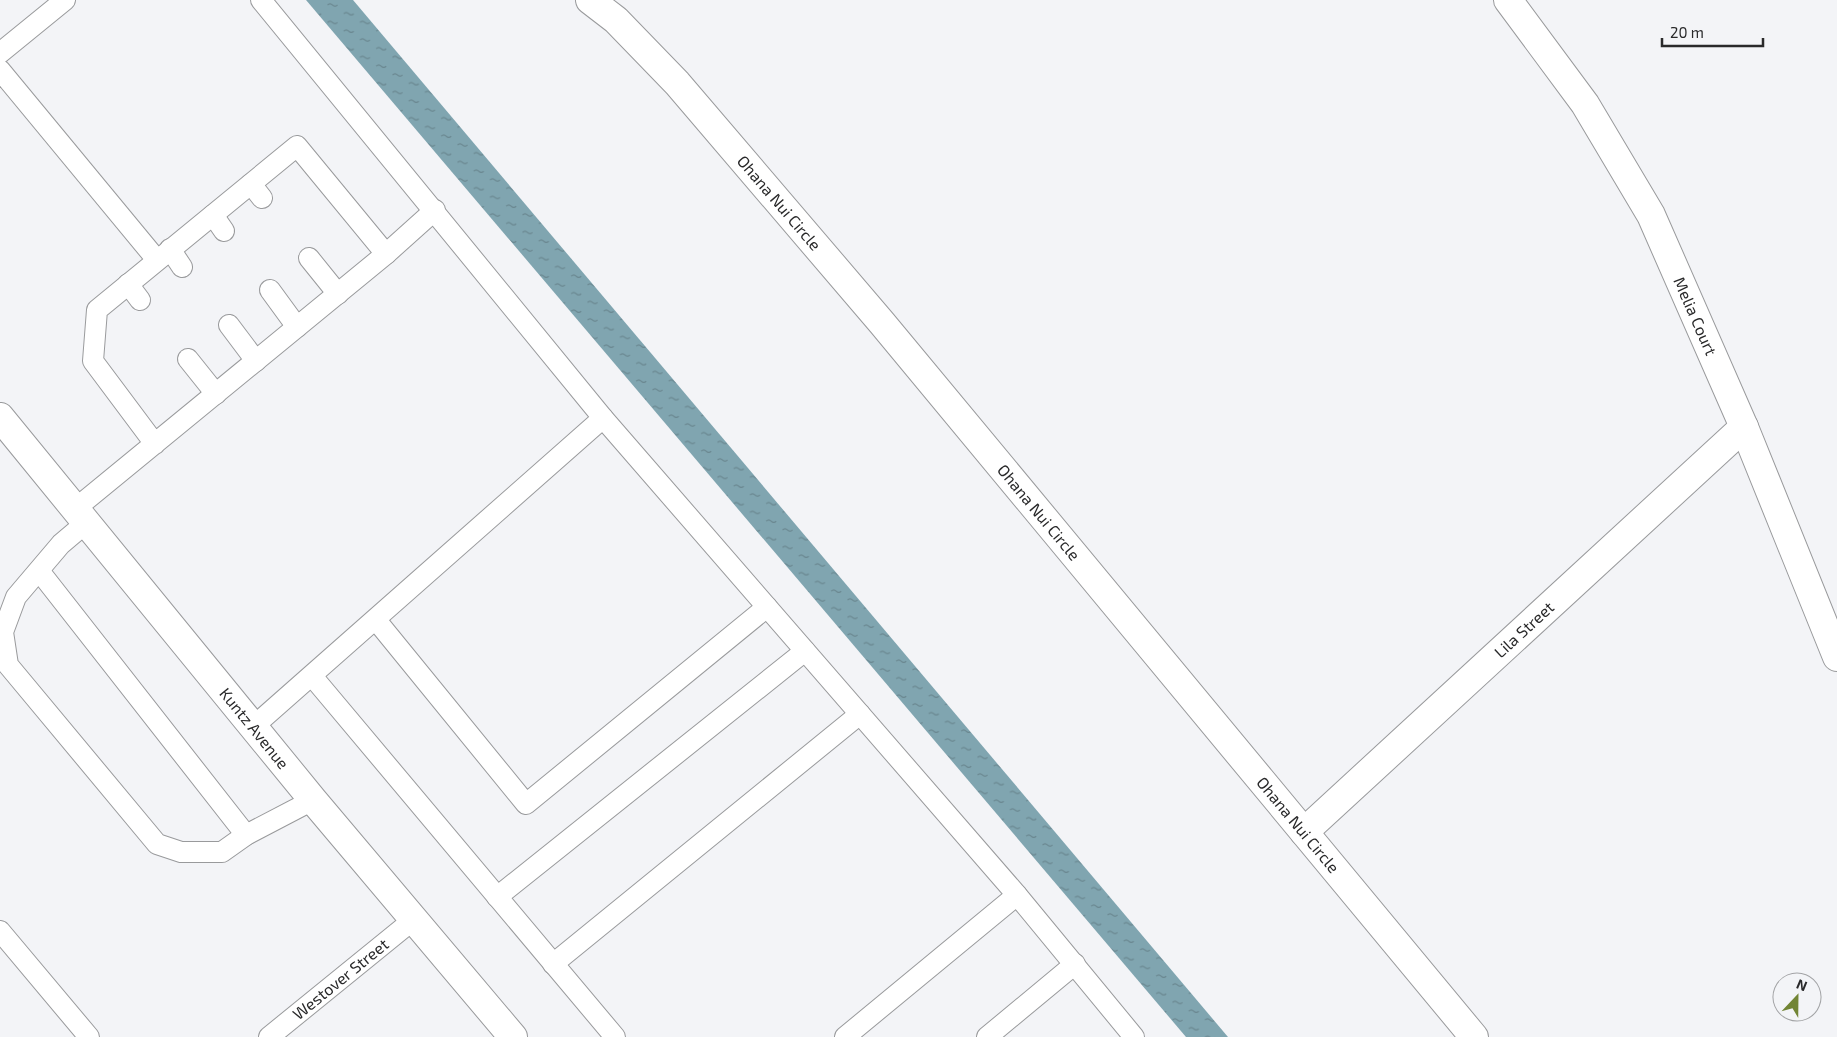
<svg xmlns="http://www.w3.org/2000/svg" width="1837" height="1037" viewBox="0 0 1837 1037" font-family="'Exo 2',sans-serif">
<defs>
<pattern id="water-ripples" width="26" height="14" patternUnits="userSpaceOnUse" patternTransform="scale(1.25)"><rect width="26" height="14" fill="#80a5b0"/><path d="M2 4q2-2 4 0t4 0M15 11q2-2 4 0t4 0" fill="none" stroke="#69868f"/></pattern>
</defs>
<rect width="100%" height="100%" fill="#f3f4f7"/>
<!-- water -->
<path fill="url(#water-ripples)" d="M306,0H353L1228,1037H1186Z"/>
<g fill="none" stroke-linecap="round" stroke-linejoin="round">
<!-- service casing -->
<g stroke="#999a9c" stroke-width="22">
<g id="service">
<path d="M0,53L65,0"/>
<path d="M0,70L157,260"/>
<path d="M251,184L262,198"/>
<path d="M213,215L224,231"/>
<path d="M170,249L182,267"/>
<path d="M386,254L435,210"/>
<path d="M309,258L338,294"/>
<path d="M128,284L140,300"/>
<path d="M270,290L297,327"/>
<path d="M229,325L256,361"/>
<path d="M188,359L216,394"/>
<path d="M603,418L1017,895L1134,1037"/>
<path d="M75,509L386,254L297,146L97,310L93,361L155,444"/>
<path d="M87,522L61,544L16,597L3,632L8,665L157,844L181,852H222L246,835L313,800"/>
<path d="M40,572L246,835"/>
<path d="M376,620L526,804L767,607"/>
<path d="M312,676L615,1037"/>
<path d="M254,726L603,418L261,0"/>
<path d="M497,897L805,651"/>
<path d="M0,931L89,1037"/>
<path d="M553,964L860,714"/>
<path id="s1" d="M269,1037L413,920"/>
<path d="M845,1037L1017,895"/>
<path d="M987,1037L1075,964"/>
</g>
</g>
<!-- minor casing -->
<g stroke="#999a9c" stroke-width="30">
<g id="minor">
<path id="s2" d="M590,0L616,20L677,83L882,323L1474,1037"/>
<path id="s3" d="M1508,0L1585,104L1651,215L1744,427L1837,657"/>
<path id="s4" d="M1304,832L1744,427"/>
</g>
</g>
<!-- tertiary casing -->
<g stroke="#999a9c" stroke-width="30">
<g id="tertiary">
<path id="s5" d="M0,417L313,800L513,1037"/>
</g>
</g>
<!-- service -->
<use href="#service" stroke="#fff" stroke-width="20"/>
<!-- minor -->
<use href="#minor" stroke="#fff" stroke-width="28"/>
<!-- tertiary -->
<use href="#tertiary" stroke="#fff" stroke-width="28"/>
</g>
<g text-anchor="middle" stroke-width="5" stroke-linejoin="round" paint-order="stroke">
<!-- street labels -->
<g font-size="16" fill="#29292a" stroke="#f3f4f7">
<text dy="6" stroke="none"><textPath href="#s2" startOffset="278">Ohana Nui Circle</textPath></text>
<text dy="6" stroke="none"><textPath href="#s3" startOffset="369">Melia Court</textPath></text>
<text dy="6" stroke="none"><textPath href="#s2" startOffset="682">Ohana Nui Circle</textPath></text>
<text dy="6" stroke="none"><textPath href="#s4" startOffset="299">Lila Street</textPath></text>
<text dy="6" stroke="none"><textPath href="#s5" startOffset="402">Kuntz Avenue</textPath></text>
<text dy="6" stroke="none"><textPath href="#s2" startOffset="1088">Ohana Nui Circle</textPath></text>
<text dy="6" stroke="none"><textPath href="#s1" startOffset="92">Westover Street</textPath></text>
</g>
</g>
<!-- north arrow -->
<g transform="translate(1797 997) rotate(22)"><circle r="24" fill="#f3f4f7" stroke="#a2a3a5"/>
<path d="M0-4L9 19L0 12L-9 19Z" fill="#728535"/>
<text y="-8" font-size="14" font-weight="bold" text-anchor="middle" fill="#29292a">N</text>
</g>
<!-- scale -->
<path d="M1662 38v8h101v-8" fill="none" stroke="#29292a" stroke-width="2.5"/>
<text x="1670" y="38" font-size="15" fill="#29292a" stroke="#f3f4f7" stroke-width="4" paint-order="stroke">20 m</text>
</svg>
